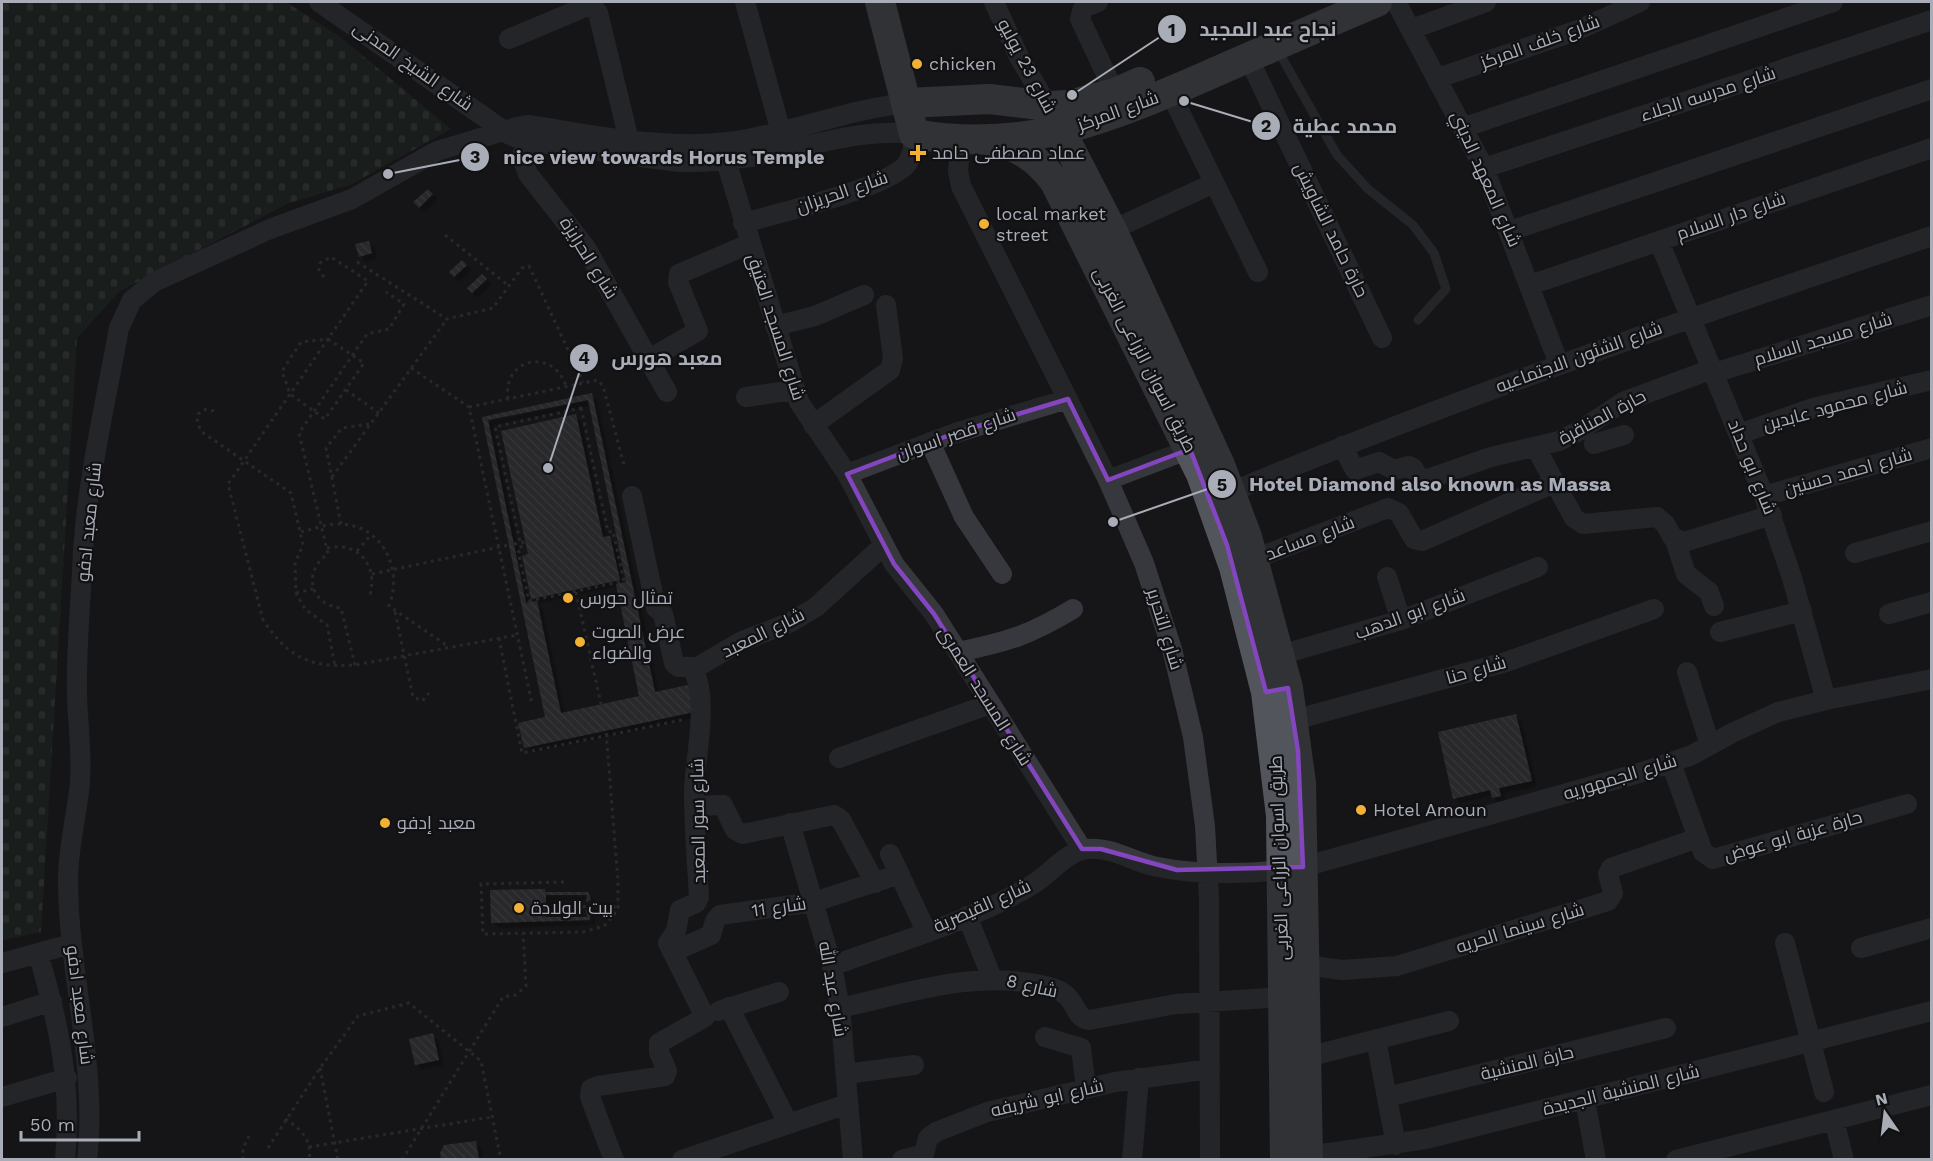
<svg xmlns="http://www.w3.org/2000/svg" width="1933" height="1161" viewBox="0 0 1933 1161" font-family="'Work Sans',Cairo,sans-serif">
<defs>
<pattern id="cemetery-stones" width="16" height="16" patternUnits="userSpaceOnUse" patternTransform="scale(1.5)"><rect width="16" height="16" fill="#1e261f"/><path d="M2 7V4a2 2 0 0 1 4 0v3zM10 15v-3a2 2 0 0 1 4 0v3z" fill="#3c433d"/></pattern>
<pattern id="building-back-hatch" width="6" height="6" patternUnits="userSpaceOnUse" patternTransform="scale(1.5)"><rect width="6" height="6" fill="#404145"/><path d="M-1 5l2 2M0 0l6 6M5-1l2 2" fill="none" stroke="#595a5e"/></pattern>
<filter id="shadow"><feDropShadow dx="5" dy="5" stdDeviation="1.5" flood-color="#0009"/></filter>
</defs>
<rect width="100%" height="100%" fill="#161618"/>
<!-- cemetery -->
<path fill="url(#cemetery-stones)" d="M2,2H286L339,36L451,129L350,185L289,203L120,291L77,338L41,932L2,940Z"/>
<!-- building -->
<path fill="url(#building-back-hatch)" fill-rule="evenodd" filter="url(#shadow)" d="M428,189L433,194L419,208L413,202Z
M369,241L372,253L359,257L355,244Z
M462,260L467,265L454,277L449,272Z
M482,274L487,279L472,293L467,288Z
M592,393L655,692L688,685L694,712L524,748L518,723L545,717L482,417ZM588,400L626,582L616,584L639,696L561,713L537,601L526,603L488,420Z
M576,414L603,537L610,536L620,580L531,599L522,556L528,554L501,431Z
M1516,714L1532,781L1499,788L1501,796L1492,798L1490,790L1453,799L1438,732Z
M545,889V892H588L591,900L586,902L587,895H546V917H587L586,910H590V920L491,923L490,890Z
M433,1033L439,1060L415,1065L409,1039Z
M476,1141L479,1160H441L440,1153L444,1145Z"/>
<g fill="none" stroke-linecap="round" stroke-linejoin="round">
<!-- path -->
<path stroke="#3d3f44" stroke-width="3" stroke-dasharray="3 4.5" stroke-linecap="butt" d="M445,235L509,286
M357,262L447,319L493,308L522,268L529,266L583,382
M324,277L319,270L320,263L331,257L368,281L228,484L263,620C289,658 310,668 355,665L517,635
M328,339L364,363L325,419L290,394L282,371L301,342Z
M411,368L469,407L532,704
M346,390L379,413
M508,399C502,358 553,347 566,386
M469,407L598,380L603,386L624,465
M581,408L608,532L613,531L624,581L529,601L518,552L522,551L495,427Z
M214,411L206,409L198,414L197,423L202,432L291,493L303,545L295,563L296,593L305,609L327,625L335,666
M332,477L447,319
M341,524L326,448L342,428L369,424
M301,532C314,529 328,523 342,524C384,527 403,570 389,606L449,647
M514,544L525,542
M327,548C358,541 378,565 370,595
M357,551L371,535
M372,574L509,545
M576,592L601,704
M296,593L313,589
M395,612L413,697L422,701L429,693
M499,638L522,753L682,720
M355,665L341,608C310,605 302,571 328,554L299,433L367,334L389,329L404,304L386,292
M564,882L481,884L483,934L583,932L604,926L614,915L618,907V881L606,731
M545,906L618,907
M320,1068L338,1160
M285,1119C301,1129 312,1139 309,1160
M309,1147L492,1117
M268,1148L320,1068L358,1016L409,1003L481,1061L501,1160
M243,1160V1148L250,1134
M402,1160L503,997L516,995L526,986L523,933"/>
<!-- lane -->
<path stroke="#37383d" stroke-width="9" d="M1277,49L1337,155L1368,189L1413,225L1434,253L1446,289L1418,320"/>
<!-- street -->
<path stroke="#37383d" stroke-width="20" d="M319,2L510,135L525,141L679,162C715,163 750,158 785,151C829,141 869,129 914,134C914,145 913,156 906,165C886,188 776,214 743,223
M745,2L781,132
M994,2L1019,57L1051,111
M1098,2L1083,8L1080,19L1115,93
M1396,2L1484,168L1559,364
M1412,29L1486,2
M509,39L585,7L594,8L598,13L629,140
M1248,57L1382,338
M1438,78L1578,30L1640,2
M1170,92L1258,272
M1465,127L1833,2
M528,129L522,158L528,174L586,248L667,392
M961,141L958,171L961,186L1108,480L1144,563L1172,649L1193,737L1205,826L1209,898L1210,1160
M726,161L799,402L847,474L894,564L934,614L1082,849
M1484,168L1932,20
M1112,230L1214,183
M1510,231L1932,89
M1659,241L1764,496L1792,578L1826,700
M1530,285L1932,148
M775,326L815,316L864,295
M649,359L698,331L678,282L679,274L749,244
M1714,373L1932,305
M746,397L794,390
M813,425L890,370L893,358L886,305
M1739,434L1813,408L1932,380
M930,442L964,517L1002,574
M1594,444L1624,435
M1342,446L1355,470L1379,462L1394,470L1409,466L1413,468L1419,478L1425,480L1491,457L1559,441L1581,430L1623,402L1712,369
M1536,448L1574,518L1583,524L1657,517L1665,524L1673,538L1684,542L1772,515
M847,474L955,433L1068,399
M1108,480L1190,449
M1231,492C1461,396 1695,316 1932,236
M1764,496L1932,448
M1675,540L1686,574L1709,592L1714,606
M1855,553L1932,531
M1254,559L1388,508L1399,513L1414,539L1422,541L1554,483
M1387,577L1401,620
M1889,614L1932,602
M1720,632L1802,611
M958,652C1007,642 1030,635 1073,609
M1280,655L1401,620L1538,567
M694,669L740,642L791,622L816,607L883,546
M1687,672L1710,745
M1294,720L1506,662L1654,609
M839,758L990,704
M1671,763L1703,852L1713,859L1907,804
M694,806L723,805L735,830L743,834L834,815L841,820L875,883
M790,823L832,966L840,1008L853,1160
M890,854L926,931
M967,916L992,978
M1785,943L1824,1092
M1861,948L1932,928
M672,952L711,935L715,921L720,915L814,902L900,874
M38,953C59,1024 72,1084 65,1160
M2,963L71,944
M1305,965L1342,970L1397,966L1608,901L1613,893L1608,874L1611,868L1698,838
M832,966C899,941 974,921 1035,883C1052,872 1067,851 1088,849C1111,846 1135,863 1158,867C1201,876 1260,874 1303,867L1646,771L1692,755L1732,733L1778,712L1826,700L1932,679
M729,1007L788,1123
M840,1008C909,993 978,968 1049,987C1079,994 1071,1017 1089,1020L1176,1004L1284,997
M719,1011L779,992
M2,1017L52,1001
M1045,1037L1081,1048L1086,1088
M1376,1040L1396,1145
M1307,1057L1449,1021
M846,1074L914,1065
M2,1097L67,1078
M1387,1097L1666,1028
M1585,1100L1596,1160
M1834,1120L1844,1160
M1308,1156L1426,1139L1932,1011
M87,1160C98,1065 68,974 68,880C68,847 77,815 80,782C82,753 78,724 77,696C76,648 81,599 83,551C88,476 106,401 119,328L132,300L154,282L270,229L352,199L437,151L517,127L528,125C594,135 663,150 729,142C790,134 847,109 908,103
M614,1160L590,1097L591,1089L598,1086L665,1076L667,1071L659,1052V1043L705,1017L668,943L676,931L680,910L696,903L699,897C697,862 694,826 694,791C695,755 710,699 692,667H678L674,663L663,614L656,608L632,496
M682,1160L847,1104
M902,1160L924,1154L928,1138L936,1132L987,1112L1115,1082L1210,1069
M1132,1160L1139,1078
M1676,1160L1932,1095"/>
<!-- primary -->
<path stroke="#53555c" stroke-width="30" d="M880,2L914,134C1029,154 1110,118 1213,73C1268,49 1322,25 1377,2
M908,103L989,99L1048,106L1069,105L1115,93L1140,82
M1061,131L1112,230L1220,465L1247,537L1288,688L1301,783L1308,1160
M986,140C1016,144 1037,157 1055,182L1201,474L1234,567L1266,692L1281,816L1285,1160"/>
</g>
<!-- marked area -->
<path d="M0 0H1933V1161H0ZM1068,399L1108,480L1190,449L1227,545L1266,692L1288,688L1298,751L1303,867L1177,870L1101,849H1082L934,614L894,564L847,474L955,433Z" fill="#161618" fill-opacity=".55" fill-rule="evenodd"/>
<path fill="none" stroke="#8446be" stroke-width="4.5" stroke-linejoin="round" d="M1068,399L1108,480L1190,449L1227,545L1266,692L1288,688L1298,751L1303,867L1177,870L1101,849H1082L934,614L894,564L847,474L955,433Z"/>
<!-- markers -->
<g fill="#f2b134" stroke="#111113" stroke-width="2">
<circle cx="917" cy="64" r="6"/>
<path d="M915 144h6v6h6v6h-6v6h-6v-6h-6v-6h6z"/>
<circle cx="984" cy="224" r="6"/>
<circle cx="568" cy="598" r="6"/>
<circle cx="580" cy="642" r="6"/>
<circle cx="1361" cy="810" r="6"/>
<circle cx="385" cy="823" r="6"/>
<circle cx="519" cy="908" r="6"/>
</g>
<g text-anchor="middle" stroke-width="4.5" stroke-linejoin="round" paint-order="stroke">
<!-- street labels -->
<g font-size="18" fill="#a8adb8" stroke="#111113">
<text transform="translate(1540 42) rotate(-20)" y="6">شارع خلف المركز</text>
<text transform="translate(413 66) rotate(35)" y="6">شارع الشيخ المدنى</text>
<text transform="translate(1027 66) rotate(62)" y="6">شارع 23 يوليو</text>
<text transform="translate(1708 94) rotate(-18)" y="6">شارع مدرسه الجلاء</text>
<text transform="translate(1118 111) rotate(-20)" y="6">شارع المركز</text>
<text transform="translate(1486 179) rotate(66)" y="6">شارع المعهد الديني</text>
<text transform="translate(842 192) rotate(-19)" y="6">شارع الحريزان</text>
<text transform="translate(1731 216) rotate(-19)" y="6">شارع دار السلام</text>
<text transform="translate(1331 230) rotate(64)" y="6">حارة حامد الشاويش</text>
<text transform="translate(589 258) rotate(58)" y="6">شارع الحرايزة</text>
<text transform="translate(776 327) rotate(72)" y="6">شارع المسجد العتيق</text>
<text transform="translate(1823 339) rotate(-17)" y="6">شارع مسجد السلام</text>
<text transform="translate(1579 357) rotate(-20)" y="6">شارع الشئون الاجتماعيه</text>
<text transform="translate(1145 360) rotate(63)" y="6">طريق اسوان الزراعى الغربى</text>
<text transform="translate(1835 406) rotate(-15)" y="6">شارع محمود عابدين</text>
<text transform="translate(1602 417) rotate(-28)" y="6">حارة المناقرة</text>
<text transform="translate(956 434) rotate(-19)" y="6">شارع قصر اسوان</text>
<text transform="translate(1752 467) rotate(68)" y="6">شارع ابو حداد</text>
<text transform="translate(1848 472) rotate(-16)" y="6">شارع احمد حسنين</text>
<text transform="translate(89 522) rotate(-84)" y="6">شارع معبد ادفو</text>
<text transform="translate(1310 538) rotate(-21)" y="6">شارع مساعد</text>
<text transform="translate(1410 614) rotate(-20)" y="6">شارع ابو الدهب</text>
<text transform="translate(1165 629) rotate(73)" y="6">شارع التحرير</text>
<text transform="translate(763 633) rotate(-26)" y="6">شارع المعبد</text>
<text transform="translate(1476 670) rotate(-16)" y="6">شارع حنا</text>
<text transform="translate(985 696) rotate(58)" y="6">شارع المسجد العمرى</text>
<text transform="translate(1620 777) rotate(-17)" y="6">شارع الجمهوريه</text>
<text transform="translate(698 821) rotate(-91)" y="6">شارع سور المعبد</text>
<text transform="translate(1793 836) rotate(-16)" y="6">حارة عزبة ابو عوض</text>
<text transform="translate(1279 858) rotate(-92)" y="6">طريق اسوان الزراعى الغربى</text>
<text transform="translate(982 906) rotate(-24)" y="6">شارع القيصرية</text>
<text transform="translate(779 907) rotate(-8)" y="6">شارع 11</text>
<text transform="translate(1520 928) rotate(-17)" y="6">شارع سينما الحريه</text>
<text transform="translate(1032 986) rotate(13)" y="6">شارع 8</text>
<text transform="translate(833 989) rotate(80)" y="6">شارع عبد الله</text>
<text transform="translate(80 1005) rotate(83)" y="6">شارع معبد ادفو</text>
<text transform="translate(1527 1063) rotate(-14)" y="6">حارة المنشية</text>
<text transform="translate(1621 1090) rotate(-14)" y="6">شارع المنشية الجديدة</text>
<text transform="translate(1047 1098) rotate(-13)" y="6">شارع ابو شريفه</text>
</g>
<!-- poi labels -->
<g font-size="18" fill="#a8adb8" stroke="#111113" text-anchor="start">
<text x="929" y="70">chicken</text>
<text x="932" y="159">عماد مصطفى حامد</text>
<text x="996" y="220">local market<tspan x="996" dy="21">street</tspan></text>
<text x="580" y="604">تمثال حورس</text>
<text x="592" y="638">عرض الصوت<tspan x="592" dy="21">والضواء</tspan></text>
<text x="1373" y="816">Hotel Amoun</text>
<text x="397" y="829">معبد إدفو</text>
<text x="531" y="914">بيت الولادة</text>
</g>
</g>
<!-- callouts -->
<path fill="none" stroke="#a8adb8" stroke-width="2" d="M1072 95L1172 29M1184 101L1266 126M388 174L475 157M548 468L584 358M1113 522L1222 484"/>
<g fill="#a8adb8" stroke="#111113" stroke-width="2">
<circle cx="1072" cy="95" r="6"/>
<circle cx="1184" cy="101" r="6"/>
<circle cx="388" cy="174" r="6"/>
<circle cx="548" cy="468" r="6"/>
<circle cx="1113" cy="522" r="6"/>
<circle cx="1172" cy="29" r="15"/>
<circle cx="1266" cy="126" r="15"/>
<circle cx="475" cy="157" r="15"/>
<circle cx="584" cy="358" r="15"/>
<circle cx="1222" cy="484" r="15"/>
</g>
<g font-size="18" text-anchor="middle" font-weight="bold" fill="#111">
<text x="1172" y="36">1</text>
<text x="1266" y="132">2</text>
<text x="475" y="163">3</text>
<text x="584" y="364">4</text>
<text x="1222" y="491">5</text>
</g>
<g font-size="20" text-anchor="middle" font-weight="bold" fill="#a8adb8" stroke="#111113" stroke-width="4.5" stroke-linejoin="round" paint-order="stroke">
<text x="1268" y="36">نجاح عبد المجيد</text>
<text x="1345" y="133">محمد عطية</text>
<text x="664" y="164">nice view towards Horus Temple</text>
<text x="667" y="365">معبد هورس</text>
<text x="1430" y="491">Hotel Diamond also known as Massa</text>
</g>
<!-- border -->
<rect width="1933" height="1161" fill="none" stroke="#a8adb8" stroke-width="6"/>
<!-- north arrow -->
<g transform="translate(1885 1113) rotate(346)" stroke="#111113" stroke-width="4.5" paint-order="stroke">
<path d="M0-4.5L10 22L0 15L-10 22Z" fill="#a8adb8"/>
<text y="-9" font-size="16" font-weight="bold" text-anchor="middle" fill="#a8adb8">N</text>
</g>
<!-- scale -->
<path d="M21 1131v9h118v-9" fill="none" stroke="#a8adb8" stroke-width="3"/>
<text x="30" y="1131" font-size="18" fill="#a8adb8" stroke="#111113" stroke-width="4.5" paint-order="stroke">50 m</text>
</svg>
